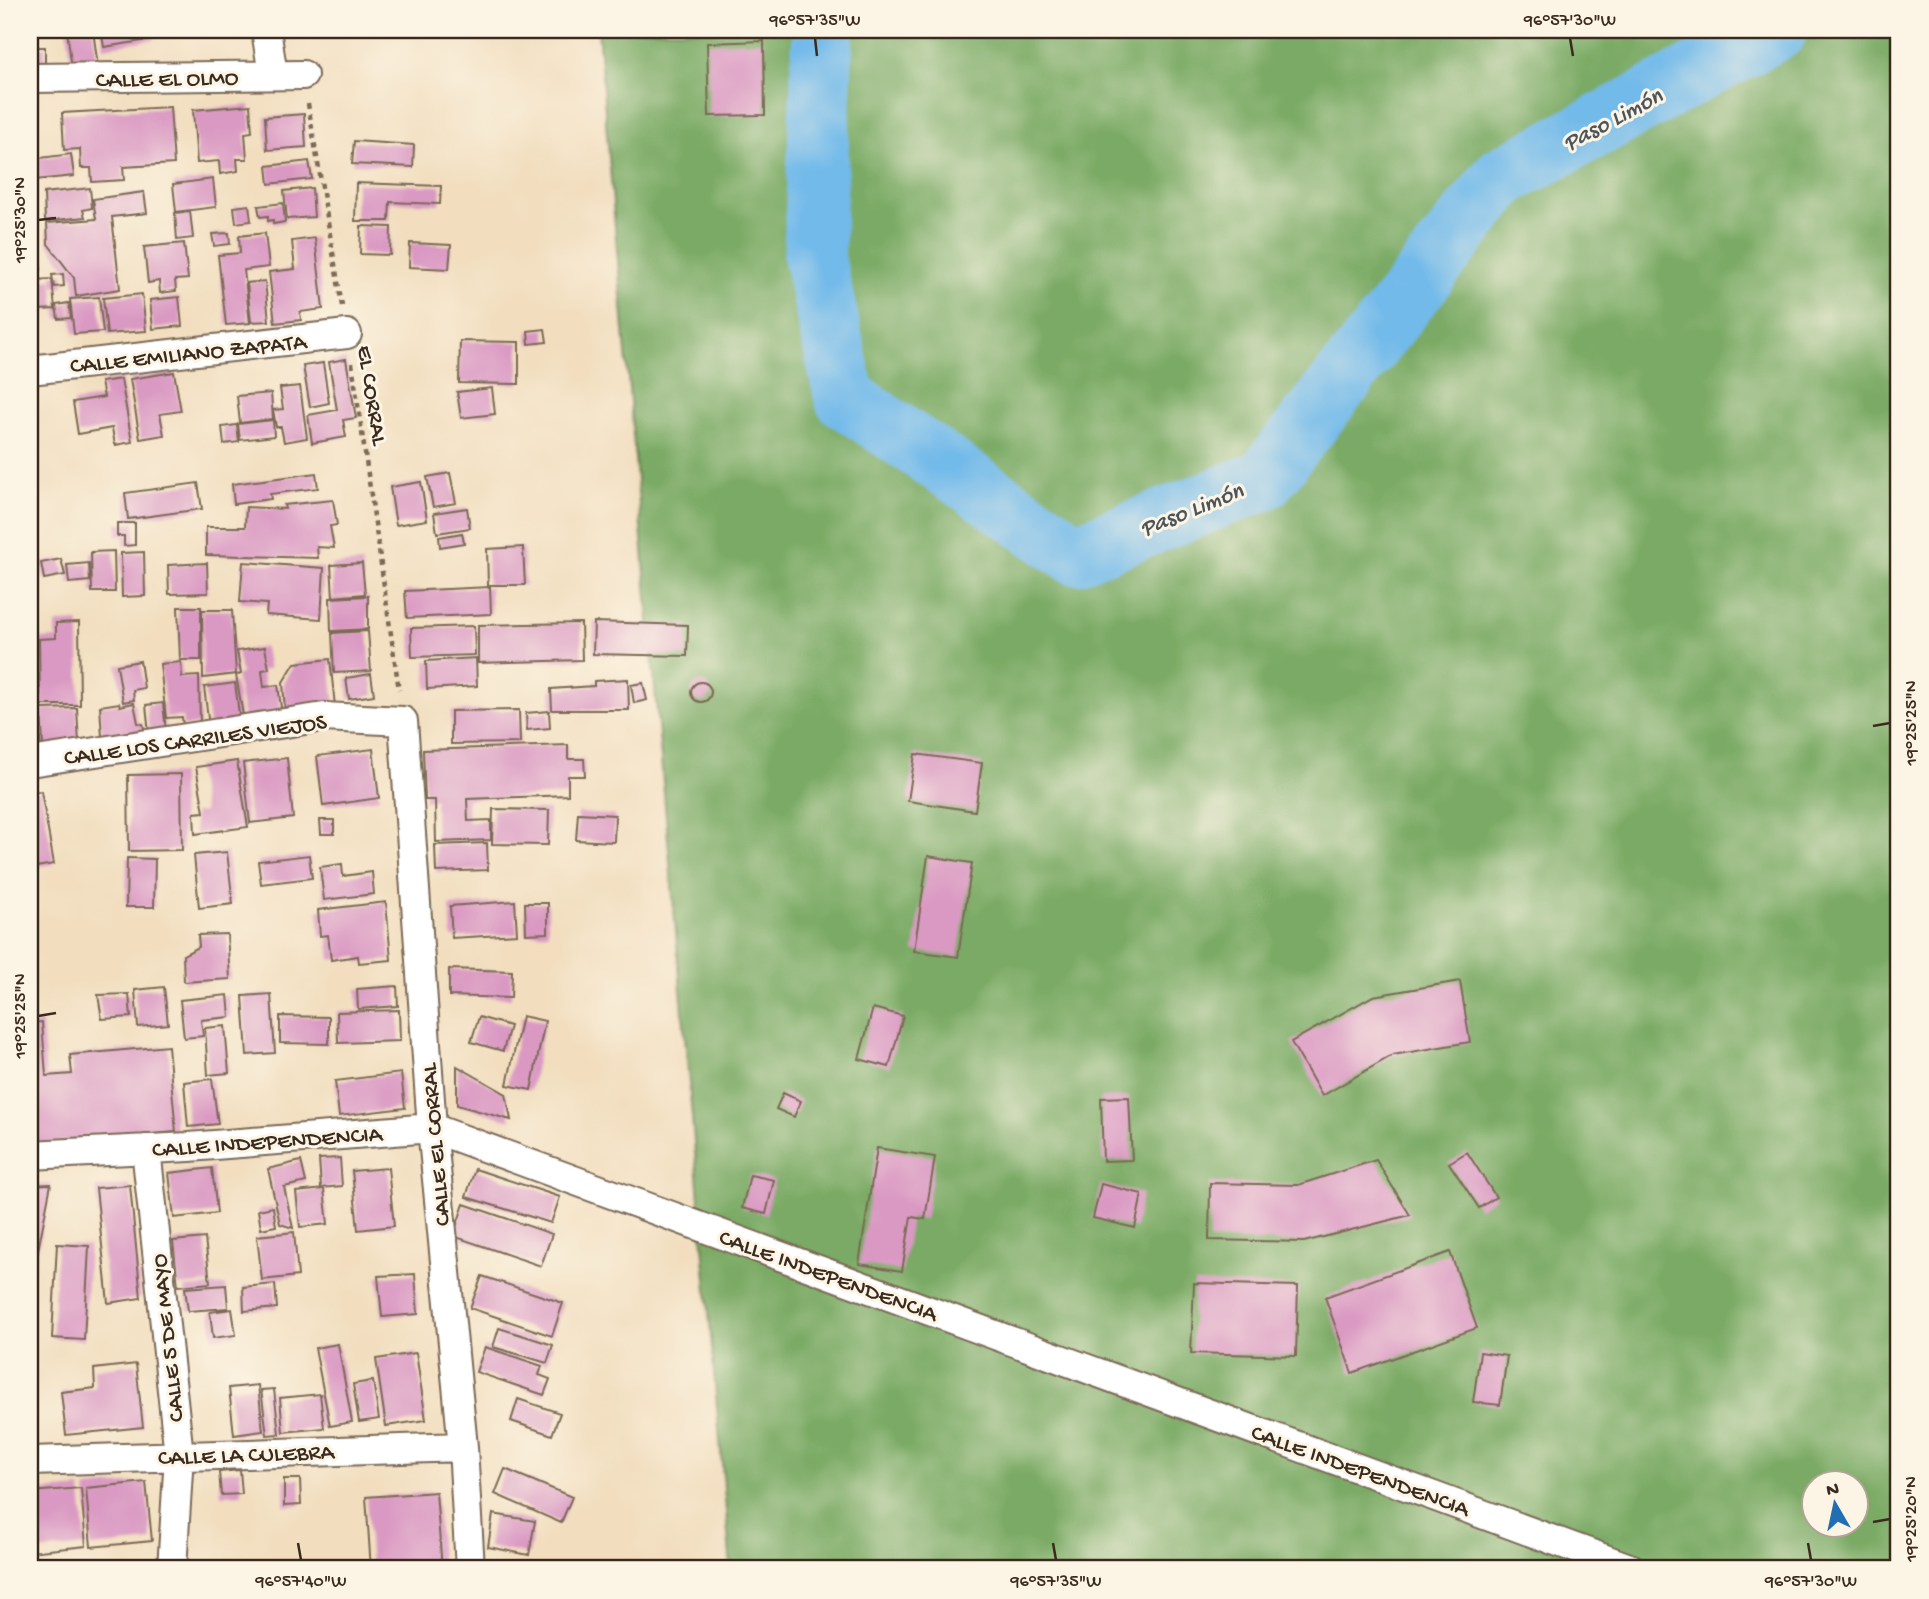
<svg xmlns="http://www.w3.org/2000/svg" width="1929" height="1599" viewBox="0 0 1929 1599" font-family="'Gochi Hand',sans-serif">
<rect width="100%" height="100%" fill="#fcf5e5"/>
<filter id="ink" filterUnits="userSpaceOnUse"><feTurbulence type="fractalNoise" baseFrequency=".0143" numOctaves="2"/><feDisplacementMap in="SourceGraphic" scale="14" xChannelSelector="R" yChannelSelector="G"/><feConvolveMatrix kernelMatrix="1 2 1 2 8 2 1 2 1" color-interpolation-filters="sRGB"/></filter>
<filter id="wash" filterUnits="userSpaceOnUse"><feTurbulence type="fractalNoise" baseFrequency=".00686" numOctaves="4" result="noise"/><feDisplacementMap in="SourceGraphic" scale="28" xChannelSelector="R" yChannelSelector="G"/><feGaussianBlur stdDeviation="1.57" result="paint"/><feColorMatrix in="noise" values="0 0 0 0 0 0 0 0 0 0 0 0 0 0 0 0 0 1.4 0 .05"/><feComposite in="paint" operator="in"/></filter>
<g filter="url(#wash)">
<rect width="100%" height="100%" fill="#f2debf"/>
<!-- forest -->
<path fill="#7aaa65" stroke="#5a6a42" stroke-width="2" fill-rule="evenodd" d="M598,30H1899V1569H731ZM1814,1484H1856V1526H1814Z"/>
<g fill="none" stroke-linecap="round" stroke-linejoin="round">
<!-- river -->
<path stroke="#72baea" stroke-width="61" d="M823,30L814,256L845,398L1076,554L1264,480L1502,177L1777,30"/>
</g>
<g id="blocks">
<!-- building -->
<path fill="#da99c3" d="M67,30H93L98,67L72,70Z
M101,30H153L155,39L104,47Z
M1074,30H1105V34L1075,37Z
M764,41L765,115L709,116L707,43Z
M30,47H45V74H30Z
M250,105L252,132L245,133L247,159H237L238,171L220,174L219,161L197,163L193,110Z
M170,107L174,164L123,167L124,180L92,182L91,168H81L80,149L64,150L62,113Z
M304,114L306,147L267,150L265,117Z
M354,141L414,145L413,167L352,164Z
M71,154L74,176L35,180L32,159Z
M309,161L312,179L269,184L267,166Z
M213,179L216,207L176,212L173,184Z
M356,183L441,186L440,204L390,202L389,221H355Z
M90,188L92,208L83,210L85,217L45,221L44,193Z
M312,188L314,217L287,219L284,191Z
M144,192L147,213L112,217L120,289L76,296L74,278L48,244L47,223L96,219L93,199Z
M33,199L36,219L30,220V200Z
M283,203L285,222L273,224V220L268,221V216L260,217L258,206Z
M249,205L251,221L236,223L234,207Z
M190,211L193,238L177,240L175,213Z
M361,226L391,227L390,255L360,254Z
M229,233L230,244L214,246L212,234Z
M265,233L269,267L244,270L250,323L226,325L218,255L240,253L239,236Z
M315,238L323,309L300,312L301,320L275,323L269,272L295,269L292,241Z
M184,243L188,279L175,280L176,291L160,293L159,281L148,283L144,247Z
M410,243L451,245L449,269L409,267Z
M30,252H39L41,270L34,271V347H30Z
M63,274L64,286L54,287L52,275Z
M52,279L55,309L38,310L35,280Z
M265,281L269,321L251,322L247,283Z
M142,294L146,331L107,334L103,298Z
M99,297L103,332L74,334L70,299Z
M179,297L182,326L153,329L150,300Z
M69,303L71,318L58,319L56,305Z
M545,329L547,342L529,344L528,331Z
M460,341L519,342V384L459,383Z
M346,359L356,418L343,420L346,437L312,443L308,415L337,410L329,362Z
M323,363L329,403L310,407L303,366Z
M174,372L181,411L160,414L164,435L140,439L130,379Z
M121,379L132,442L115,445L112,428L78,434L73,402L104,397L101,382Z
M300,386L307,438L284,442L281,427H276L273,410L283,409L280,388Z
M492,388L495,414L461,418L457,392Z
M271,393L273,419L240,423L237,396Z
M273,420L274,436L240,440L238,424Z
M237,425L239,442L224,444L222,427Z
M316,473L318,488L270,494L271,499L234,504L232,484Z
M450,473L456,503L433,507L427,477Z
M421,482L427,520L396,525L390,487Z
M198,483L202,509L128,519L125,493Z
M333,500L337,525L330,526L334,548L317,547L318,558L206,555V527H245L246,507L285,509L284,505Z
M467,508L470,528L437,533L434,513Z
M117,523H135V545L124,546V536H117Z
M462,533L464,543L440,547L439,537Z
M523,547L525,585H488L487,549Z
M114,551L115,592H92L91,552Z
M144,552L145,596L122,597L121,553Z
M61,559L65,575L44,579L41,563Z
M243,562L324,568L321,619L266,615L267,604L240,602Z
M89,563L90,581L69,583L67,565Z
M207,563L208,593L169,594L168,565Z
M362,563L365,594L333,597L331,565Z
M490,587L491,614L407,618L405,591Z
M368,596V629L331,631L330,598Z
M178,607H201V660H180Z
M202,610H232L236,674L203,678Z
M79,622L80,705H40L39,639L56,638V623Z
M594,622L688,625L687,656L593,654Z
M581,623L582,660L478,663V625Z
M474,626L475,655L412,657L411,628Z
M368,631L371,671L334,673L332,633Z
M265,647L269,669L262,670L264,687L278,685L282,715L244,721L236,675L241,674L237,651Z
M476,658L477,686L427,689L426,661Z
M330,659L335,706L285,712L283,682L295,663Z
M140,661L144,688L133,690L134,700L123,702L117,665Z
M181,662L182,677L199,676L200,725L183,726L182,717L166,718L160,664Z
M371,674L374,695L349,699L346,678Z
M628,679L629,710H552L551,689L594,686V681Z
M691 692a10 10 0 1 1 20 0a10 10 0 1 1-20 0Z
M235,683L240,722L209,726L204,687Z
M643,683L647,700L634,703L631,685Z
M119,703L120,706L134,703L138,723L143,724L146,736L102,737L100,706Z
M163,703L166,732L149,734L146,705Z
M37,704L41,751L30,752V705Z
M77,708L79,744L43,746L41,709Z
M519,710L520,743L451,744V711Z
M549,711L550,728L527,730L526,713Z
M568,745V759H584L585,776H568V795L467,799L468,821L491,820V840L436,842L435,800H425L423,750Z
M373,749L379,798L323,806L317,756Z
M915,754L982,763L975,811L908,801Z
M287,758L293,818L250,823L243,763Z
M237,761L248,827L195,834L194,813L204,812L196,767Z
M181,774L182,850L129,851L128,775Z
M41,791L54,864L30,868V792Z
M493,809L549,810L548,845L492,844Z
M578,813L615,815L614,842L576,840Z
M320,820H334V834H321Z
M487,843L488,870L436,872L435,845Z
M227,852L233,904L199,908L194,855Z
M309,855L312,878L261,884L258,861Z
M928,856L972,863L958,957L914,951Z
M127,858L155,859L154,907H126Z
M342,864L343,876L372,872L374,894L324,900L320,867Z
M515,901L517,934L452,938L450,906Z
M386,902L391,960L359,963L358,956L331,960L328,935L320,936L318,910Z
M525,903H548V933L526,934Z
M227,934L230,979L184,982L183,955L199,947L198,935Z
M449,969L512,971L511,998L449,996Z
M1460,981L1470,1042L1393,1055L1322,1096L1291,1042L1373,996Z
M397,986L398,1006L358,1009L357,989Z
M164,987L168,1024L138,1027L135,990Z
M129,994L131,1017L102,1019L98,995Z
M271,994L275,1053L247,1055L243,996Z
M228,995L230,1017L201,1020L203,1036L184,1038L180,1000Z
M873,1008L903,1016L889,1067L859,1059Z
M399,1010L400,1041L338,1043L337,1012Z
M280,1016L329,1017V1044L280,1043Z
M522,1016L545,1021L531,1090L507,1085Z
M479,1017L510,1026L503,1051L471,1042Z
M42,1022L46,1076L72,1074L70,1055L168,1046L176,1132L30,1145V1023Z
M225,1026L229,1073L208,1075L205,1028Z
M457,1066L506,1094L511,1120L457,1105Z
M401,1073L405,1108L339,1116L335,1081Z
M212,1079L218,1124L188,1127L184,1082Z
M783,1093L801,1101L794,1117L776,1109Z
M1129,1097L1132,1160L1103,1161L1101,1098Z
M877,1148L935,1157L925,1219L911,1217L902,1271L859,1264Z
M1467,1152L1496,1197L1479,1208L1449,1163Z
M340,1158L342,1186L321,1188L319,1159Z
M1376,1160L1410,1215L1304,1242L1209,1240L1210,1183L1298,1185Z
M301,1161L306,1182L284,1187L293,1228L280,1224L268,1169Z
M212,1168L217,1213L174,1218L169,1173Z
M388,1168L394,1226L358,1230L352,1171Z
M475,1169L560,1197L551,1223L466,1197Z
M750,1175L774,1180L766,1214L742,1208Z
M51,1184L31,1286H30V1185Z
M1101,1184L1142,1194L1135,1228L1093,1218Z
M130,1185L141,1298L108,1303L96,1188Z
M324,1189L328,1224L300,1227L296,1192Z
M464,1204L552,1234L541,1266L453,1236Z
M273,1207L276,1226L261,1229L258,1210Z
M294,1232L298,1276L262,1280L257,1236Z
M205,1238L210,1283L178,1286L173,1241Z
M57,1244L89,1246L84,1340L52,1338Z
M1450,1252L1477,1328L1352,1373L1325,1297Z
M415,1274L418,1314L382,1317L378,1276Z
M482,1276L563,1303L552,1336L470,1308Z
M1194,1283L1298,1286L1296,1356L1191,1353Z
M275,1284L277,1308L244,1311L243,1287Z
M226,1285L228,1308L188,1311L185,1288Z
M232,1309L236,1335L213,1338L210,1312Z
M499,1328L553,1345L547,1363L493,1347Z
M338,1344L352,1422L330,1426L315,1348Z
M485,1347L542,1366L539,1375L550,1379L544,1395L476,1372Z
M1480,1352L1507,1356L1500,1405L1473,1402Z
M416,1353L426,1420L386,1426L376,1359Z
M136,1364L143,1427L66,1435L61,1392L95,1388L94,1369Z
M373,1381L379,1419L359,1422L353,1384Z
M258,1385L263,1431L234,1435L229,1388Z
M274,1389L279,1434L267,1435L261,1390Z
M320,1394L324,1428L283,1432L280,1398Z
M518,1399L560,1413L552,1435L511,1421Z
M505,1469L572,1497L561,1523L495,1494Z
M240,1470L242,1494L221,1495L219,1472Z
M284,1479H300L301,1505L284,1506Z
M146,1482L152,1541L91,1547L86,1488Z
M81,1488L86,1546L30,1552V1492Z
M436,1492L442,1569H371L366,1497Z
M493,1514L535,1521L529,1555L488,1547Z"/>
</g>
</g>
<g filter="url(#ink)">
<use href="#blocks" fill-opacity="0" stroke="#7b6956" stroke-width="2"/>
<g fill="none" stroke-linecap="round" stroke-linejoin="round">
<!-- street casing -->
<g stroke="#7b6956" stroke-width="32">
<path id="street" d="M266,30L273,75
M30,78L303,75
M30,370L347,334
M30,762L324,717L403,721L432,1128L463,1447L470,1569
M146,1149L179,1455L172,1569
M30,1155L189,1147L432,1128L1632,1569
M30,1461L463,1447"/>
</g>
<!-- path -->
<path stroke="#7b6956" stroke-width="4.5" stroke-dasharray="5 5" stroke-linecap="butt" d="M308,104L342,306
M352,363L399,690"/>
<!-- street -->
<use href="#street" stroke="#fff" stroke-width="28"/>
</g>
</g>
<!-- ticks -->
<path fill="none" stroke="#3b2a1e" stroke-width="2.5" d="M815,38L817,56M1570,38L1573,56M38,220L56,218M1873,726L1890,723M38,1016L56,1013M1873,1522L1890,1519M298,1543L301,1560M1053,1543L1056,1560M1808,1543L1811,1560"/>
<g text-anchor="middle" stroke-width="6" stroke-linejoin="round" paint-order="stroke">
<!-- street labels -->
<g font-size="23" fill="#3b2a1e" stroke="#fcf5e5">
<text transform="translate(167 77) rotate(-1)" y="8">CALLE EL OLMO</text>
<text transform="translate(188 352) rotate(-6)" y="8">CALLE EMILIANO ZAPATA</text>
<text transform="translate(374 395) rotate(81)" y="8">EL CORRAL</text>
<text transform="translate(195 738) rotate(-8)" y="8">CALLE LOS CARRILES VIEJOS</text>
<text transform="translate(267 1140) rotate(-4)" y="8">CALLE INDEPENDENCIA</text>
<text transform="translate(434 1145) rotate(-95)" y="8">CALLE EL CORRAL</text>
<text transform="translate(829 1274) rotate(20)" y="8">CALLE INDEPENDENCIA</text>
<text transform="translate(166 1338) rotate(-96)" y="8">CALLE 5 DE MAYO</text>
<text transform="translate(246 1453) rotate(-2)" y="8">CALLE LA CULEBRA</text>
<text transform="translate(1361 1469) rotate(20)" y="8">CALLE INDEPENDENCIA</text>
</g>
<!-- water labels -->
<g font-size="24" font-style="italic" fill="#4c555b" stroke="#fcf5e5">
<text transform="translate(1612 118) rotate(-28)" y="8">Paso Limón</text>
<text transform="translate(1191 508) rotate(-22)" y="8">Paso Limón</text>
</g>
</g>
<!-- margin -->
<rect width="1929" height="1599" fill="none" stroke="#fcf5e5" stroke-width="77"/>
<!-- north arrow -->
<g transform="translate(1835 1504) rotate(351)"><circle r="33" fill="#fcf5e5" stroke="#afa495" stroke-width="2"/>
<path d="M0-5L12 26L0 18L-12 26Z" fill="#1f6fb2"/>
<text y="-10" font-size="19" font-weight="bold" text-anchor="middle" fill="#3b2a1e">N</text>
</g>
<rect x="38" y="38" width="1852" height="1522" fill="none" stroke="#3b2a1e" stroke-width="2.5"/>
<g font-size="18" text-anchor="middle" fill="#3b2a1e">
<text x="815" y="25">96°57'35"W</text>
<text x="1570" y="25">96°57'30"W</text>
<text transform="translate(19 220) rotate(-90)" y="6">19°25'30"N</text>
<text transform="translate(1910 723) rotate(-90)" y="6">19°25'25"N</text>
<text transform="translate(19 1016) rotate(-90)" y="6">19°25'25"N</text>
<text transform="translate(1910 1519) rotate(-90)" y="6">19°25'20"N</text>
<text x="301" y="1586">96°57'40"W</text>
<text x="1056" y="1586">96°57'35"W</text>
<text x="1811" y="1586">96°57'30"W</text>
</g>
</svg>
